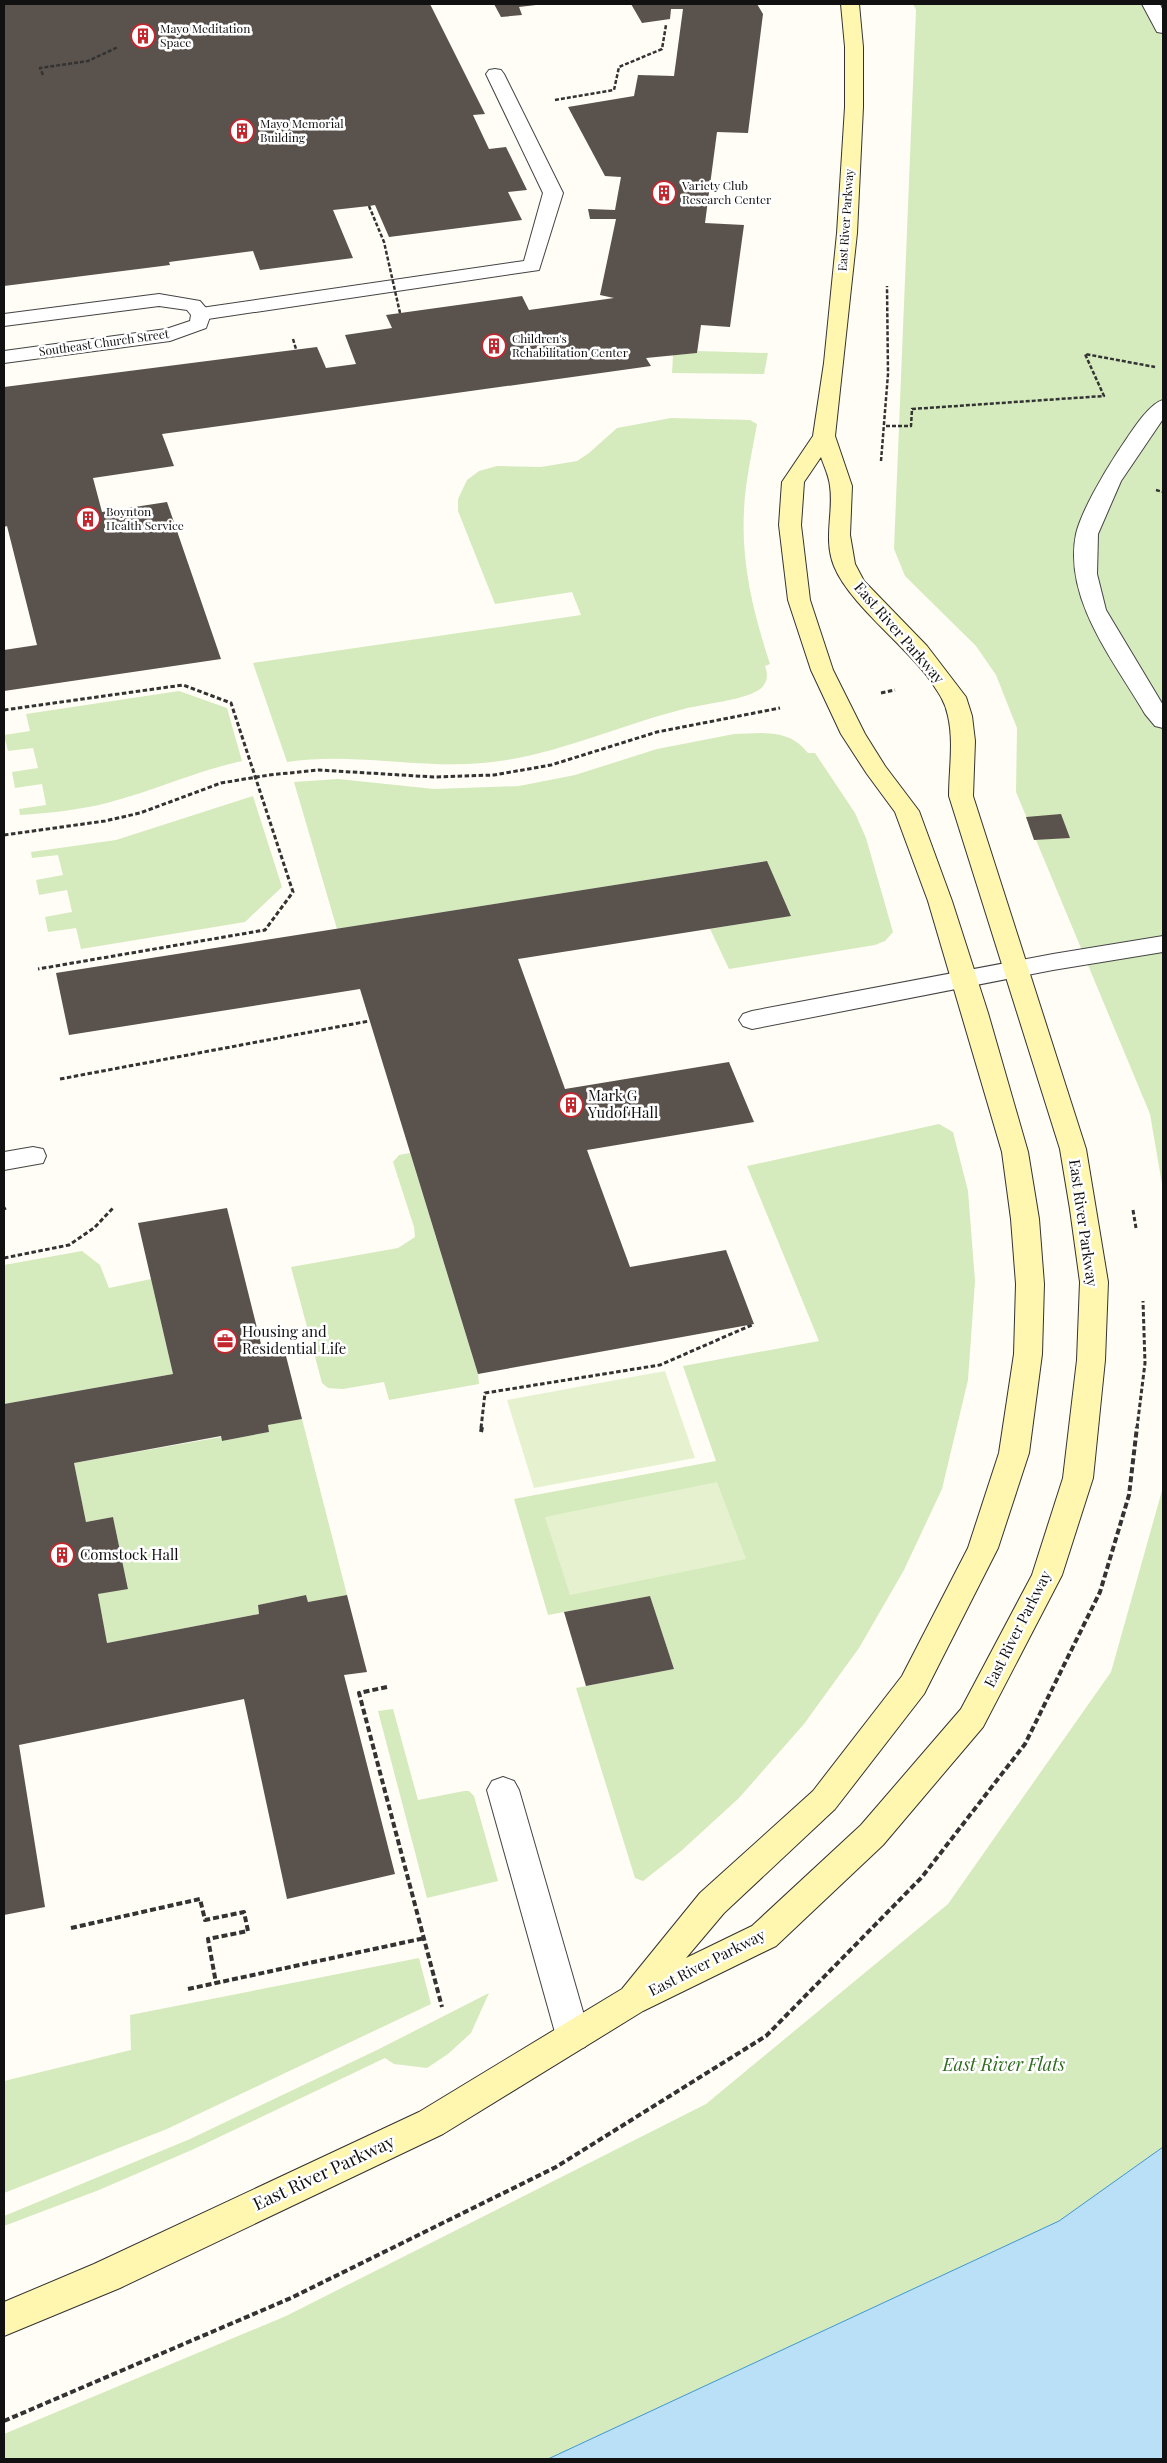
<svg xmlns="http://www.w3.org/2000/svg" width="1167" height="2463" viewBox="0 0 1167 2463" font-family="'Playfair Display',serif">
<rect width="100%" height="100%" fill="#fffdf5"/>
<!-- green -->
<path fill="#d5ebbd" d="M913,4H1163V1190L1150,1114L1016,792L1017,728L996,675L976,646L905,576L894,549L916,10Z
M698,351L768,353L764,374L672,373L673,355L697,353Z
M671,418L750,420L757,424C752,453 745,482 744,511C741,564 754,615 770,664L765,666C769,677 767,685 757,691C740,701 700,704 680,710C614,727 552,757 483,763C418,769 353,752 287,762L253,663L581,615L572,592L495,604L458,511V499L467,480L479,471L497,466L541,467L577,461L589,453L617,428Z
M179,691L227,708L242,761C196,771 153,791 107,803C79,810 50,813 20,815L19,809L46,805L42,784L15,788L12,772L38,768L33,748L8,751L4,735L30,731L26,714Z
M762,733C783,734 795,737 808,753H815L855,813L866,838L893,932L885,941L875,945L729,969L710,929L791,915L766,861L337,929L294,782L338,779L434,789L519,786L575,775L657,749L734,734Z
M253,796L282,887L245,922L81,949L76,928L48,932L45,917L72,912L67,890L39,895L36,880L63,875L58,855L32,858L31,852L116,840Z
M939,1124L953,1132L968,1191L975,1281L968,1380L942,1489L904,1570L859,1648L804,1724L739,1798L680,1852L643,1881L635,1878L576,1688L674,1669L650,1596L548,1615L514,1499L716,1461L683,1366L819,1341L747,1166Z
M410,1153L478,1374L479,1384L389,1400L384,1382L343,1389L328,1388L322,1383L291,1267L398,1248L415,1237L414,1227L393,1162L399,1155Z
M82,1251L100,1265L109,1288L151,1279L173,1374L4,1404V1265Z
M302,1419L347,1595L308,1602L306,1595L258,1605L259,1614L107,1643L98,1594L128,1588L113,1517L86,1522L74,1463L221,1437L222,1441L269,1432L268,1425Z
M1163,1487V2147L1059,2221L548,2459H4V2434L286,2316L706,2104L948,1904L1111,1672Z
M393,1709L418,1800L464,1791H469L474,1796L498,1881L427,1898L378,1711Z
M419,1958L431,2004L167,2129L4,2193V2081L131,2050L130,2015Z
M489,1993L471,2033L448,2054L427,2068L394,2064L385,2058L194,2149L99,2190L4,2226V2216L190,2139L377,2050Z"/>
<!-- pitch -->
<path fill="#e6f2cf" d="M665,1371L695,1458L534,1488L507,1400Z
M717,1482L746,1559L570,1595L545,1517Z"/>
<!-- water -->
<path fill="#b9e0f7" stroke="#3f96cf" d="M1163,2147V2459H548L1059,2221Z"/>
<!-- building -->
<path fill="#5a524d" d="M4,4H430L485,114L473,115L489,149L506,147L527,190L508,192L522,220L389,237L375,205L369,206L333,210L353,258L260,270L253,251L169,262L170,265L4,286Z
M494,4H536V5L519,7L522,15L501,17Z
M631,4H757L763,14L748,133L717,132L705,223L744,225L730,327L701,325L697,353L646,358L651,366L162,434L174,466L93,478L102,512L167,502L221,659L4,691V650L37,645L7,526L4,527V387L317,347L326,368L356,364L345,335L392,328L386,315L522,296L529,310L614,298L600,295L616,219H590L588,209L615,210L621,177L605,176L568,107L634,96L638,75L674,76L683,9H671L670,19L642,23Z
M1061,814L1070,838L1034,840L1026,817Z
M767,861L791,916L518,959L565,1089L729,1062L754,1122L587,1150L630,1267L726,1250L754,1324L478,1374L360,989L69,1035L56,973Z
M227,1208L264,1356L285,1352L302,1419L268,1425L269,1432L222,1441L221,1436L74,1463L86,1522L113,1517L128,1589L98,1594L107,1643L259,1614L258,1605L306,1595L308,1602L347,1595L367,1672L344,1675L395,1874L287,1899L244,1699L19,1745L45,1907L4,1915V1404L173,1374L138,1223Z
M650,1596L674,1669L586,1686L564,1612Z"/>
<g fill="none" stroke-linecap="round" stroke-linejoin="round">
<!-- lane casing -->
<g stroke="#444" stroke-width="2">
<path id="lane" d="M1142,4H1160L1163,11V33L1157,32Z
M495,69L501,70L504,74L563,193L539,270L201,320L194,318L191,314L194,310L201,308L524,261L543,193L486,74L489,70Z
M1163,400V419L1121,481L1098,534L1097,574L1106,610L1163,705V728L1155,726L1145,714C1114,661 1063,599 1076,534C1081,512 1104,473 1117,453C1127,439 1147,404 1163,400Z
M1163,936V952L1053,970L752,1029L743,1026L739,1020L743,1014L752,1011L1053,954Z
M503,1777L514,1781L519,1790L590,2036L585,2047L573,2051L561,2047L556,2036L487,1790L492,1781Z"/>
</g>
<!-- street casing -->
<g stroke="#444" stroke-width="2">
<path id="street" d="M159,294L200,301L211,314L206,328L170,341L4,363V351L166,329L190,321L191,315L187,310L159,306L4,326V314Z
M33,1147L43,1149L46,1156L43,1163L4,1170V1152Z"/>
</g>
<!-- secondary casing -->
<g stroke="#333" stroke-width="2">
<path id="secondary" d="M841,4H859L863,47V107L857,233L835,436L852,486L850,535L855,564L864,581L927,646L966,697L972,716L975,741L973,796L1086,1149L1108,1282L1105,1360L1093,1478L1062,1575L983,1727L883,1845L776,1946L643,2011L443,2134L120,2288L4,2336V2302L94,2264L419,2112L622,1989L700,1893L813,1791L902,1676L968,1548L999,1453L1014,1354L1016,1284L1011,1219L1002,1152L928,901L895,812L867,774L841,734L811,670L788,600L779,525L782,482L813,436L824,363L837,233L845,107V47ZM821,457C824,466 829,476 830,486C834,512 823,539 834,566C849,603 901,642 927,676C936,689 945,700 948,716C954,742 949,770 949,796L1060,1149L1070,1209L1080,1282L1077,1360L1063,1478L1032,1575L961,1709L861,1825L752,1926L686,1958L724,1913L835,1809L924,1694L998,1548L1029,1453L1042,1354L1044,1284L1039,1219L1028,1152L988,1013L952,901L919,811L885,766L865,734L833,670L810,600L801,525L804,482Z"/>
</g>
<!-- path-far2 -->
<path stroke="#333" stroke-width="2.5" stroke-dasharray="4 2" stroke-linecap="butt" d="M43,75L40,68L88,61L118,47
M555,100L614,90L619,67L662,49L666,25
M293,339L296,349
M886,426H911L912,409L1104,396L1085,354L1155,367
M881,461L888,374L887,286
M1156,490L1163,492"/>
<!-- path-far1 -->
<path stroke="#333" stroke-width="3" stroke-dasharray="4.5 2.5" stroke-linecap="butt" d="M881,693L895,690
M4,710L183,685L231,703L293,892L265,930L38,969
M4,835L105,821L140,813L221,783L269,775L319,770L434,777L494,775L551,765L657,732L780,708
M60,1079L369,1021
M4,1209L6,1208
M1133,1210L1136,1228
M4,1258L69,1245L94,1228L113,1208
M481,1428L485,1393L660,1365L754,1324
M1137,1428L1145,1363L1143,1301"/>
<!-- path -->
<path stroke="#333" stroke-width="4" stroke-dasharray="6 3" stroke-linecap="butt" d="M481,1432L482,1427
M387,1687L359,1693L442,2007
M71,1928L200,1899L205,1920L244,1912L248,1931L208,1939L216,1983
M188,1989L425,1938
M4,2421L291,2298L556,2167L766,2036L922,1877L1025,1744L1100,1592L1129,1495L1137,1427"/>
<!-- lane -->
<use href="#lane" fill="#fff" fill-rule="evenodd"/>
<!-- street -->
<use href="#street" fill="#fff" fill-rule="evenodd"/>
<!-- secondary -->
<use href="#secondary" fill="#fff6b0" fill-rule="evenodd"/>
<!-- path-bridge -->
<path stroke="#333" stroke-width="2.5" stroke-dasharray="4 2" stroke-linecap="butt" d="M369,206L384,242L400,313"/>
</g>
<!-- icons -->
<defs>
<g id="building-ring" transform="scale(1.25)"><circle r="9.5" fill="#fff" stroke="#c4262e" stroke-width="1.5"/><path d="M-4-6H4V6H1V3H-1V6H-4ZM-2.5-4.3h1.7v1.8h-1.7ZM.8-4.3h1.7v1.8H.8ZM-2.5-1h1.7V.8h-1.7ZM.8-1h1.7V.8H.8Z" fill="#c4262e"/></g>
<g id="office-ring" transform="scale(1.25)"><circle r="9.5" fill="#fff" stroke="#c4262e" stroke-width="1.5"/><path d="M-6-3h4V-5.5h4V-3h4V5H-6ZM-1-4.5V-3h2v-1.5ZM-6 0V1H6V0Z" fill="#c4262e"/></g>
</defs>
<g fill-rule="evenodd">
<use href="#building-ring" x="143" y="36"/>
<use href="#building-ring" x="242" y="131"/>
<use href="#building-ring" x="664" y="193"/>
<use href="#building-ring" x="494" y="346"/>
<use href="#building-ring" x="88" y="519"/>
<use href="#building-ring" x="571" y="1105"/>
<use href="#office-ring" x="225" y="1341"/>
<use href="#building-ring" x="62" y="1555"/>
</g>
<g text-anchor="middle" stroke-width="5" stroke-linejoin="round" paint-order="stroke">
<!-- far-poi labels -->
<g font-size="12" fill="#111" stroke="#fff" text-anchor="start">
<text x="160" y="33">Mayo Meditation<tspan x="160" dy="14">Space</tspan></text>
<text x="260" y="128">Mayo Memorial<tspan x="260" dy="14">Building</tspan></text>
<text x="682" y="190">Variety Club<tspan x="682" dy="14">Research Center</tspan></text>
<text x="512" y="343">Children's<tspan x="512" dy="14">Rehabilitation Center</tspan></text>
<text x="106" y="516">Boynton<tspan x="106" dy="14">Health Service</tspan></text>
</g>
<!-- far-street labels -->
<g font-size="12" fill="#111" stroke="#fff">
<text transform="translate(846 220) rotate(-86)" y="4">East River Parkway</text>
<text transform="translate(104 343) rotate(-8)" y="4">Southeast Church Street</text>
</g>
<!-- street labels -->
<g font-size="15" fill="#111" stroke="#fff">
<text transform="translate(899 633) rotate(49)" y="5">East River Parkway</text>
<text transform="translate(1083 1223) rotate(82)" y="5">East River Parkway</text>
<text transform="translate(1018 1629) rotate(-63)" y="5">East River Parkway</text>
<text transform="translate(707 1963) rotate(-27)" y="5">East River Parkway</text>
</g>
<!-- poi labels -->
<g font-size="15" fill="#111" stroke="#fff" text-anchor="start">
<text x="588" y="1101">Mark G<tspan x="588" dy="17">Yudof Hall</tspan></text>
<text x="242" y="1337">Housing and<tspan x="242" dy="17">Residential Life</tspan></text>
<text x="80" y="1560">Comstock Hall</text>
</g>
<!-- near-park labels -->
<g font-size="18" font-style="italic" fill="#2f6b1f" stroke="#fff">
<text x="1004" y="2071">East River Flats</text>
</g>
<!-- near-street labels -->
<g font-size="18" fill="#111" stroke="#fff">
<text transform="translate(324 2173) rotate(-25)" y="6">East River Parkway</text>
</g>
</g>
<!-- border -->
<rect width="1167" height="2463" fill="none" stroke="#111111" stroke-width="10"/>
</svg>
